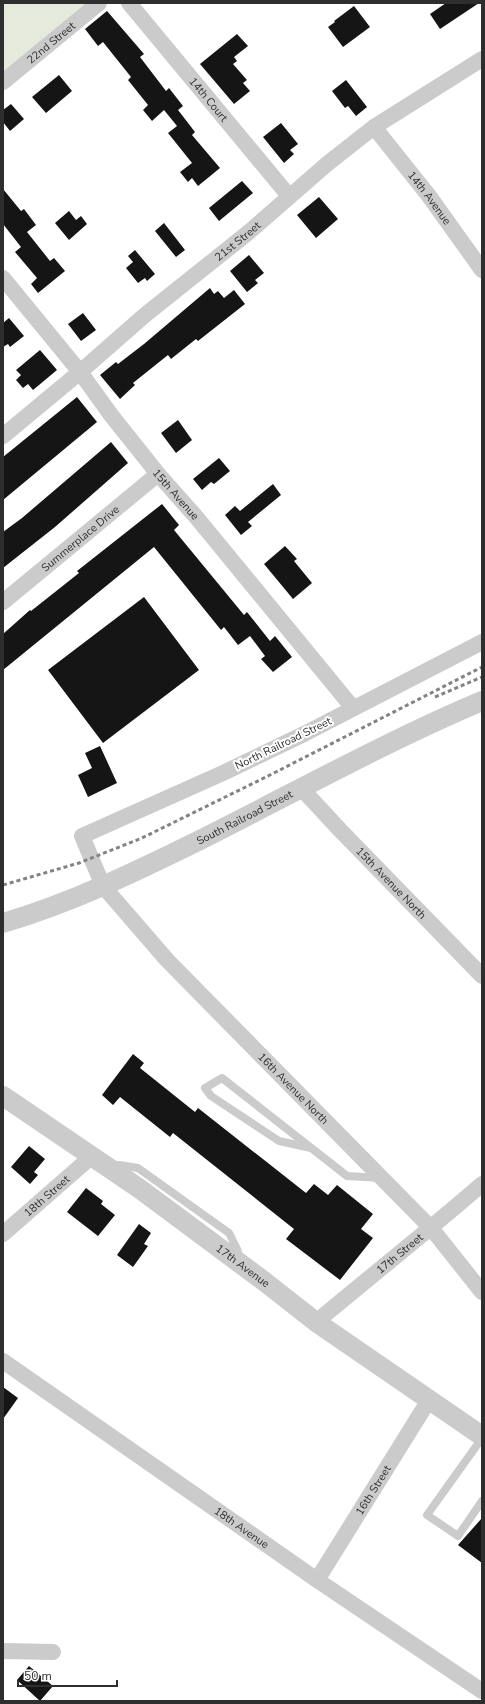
<svg xmlns="http://www.w3.org/2000/svg" width="485" height="1704" viewBox="0 0 485 1704" font-family="'Nunito Sans',sans-serif">
<rect width="100%" height="100%" fill="#fff"/>
<!-- green -->
<path fill="#e5eadd" d="M3,3H89L3,74Z"/>
<!-- building -->
<path fill="#151515" d="M446,3H479L440,29L430,14Z
M354,6L370,27L343,47L328,27L335,22L334,21Z
M107,11L144,54L140,57L166,91L169,88L183,106L178,110L195,132L192,135L220,168L198,186L192,178L188,182L180,172L192,163L168,133L177,126L164,110L152,121L143,110L148,105L128,80L131,77L103,42L98,46L85,29Z
M237,34L248,46L234,57L237,61L233,64L247,80L243,83L250,91L234,104L200,64Z
M59,75L72,91L46,113L32,97Z
M346,80L367,107L356,116L348,106L345,108L332,91Z
M11,104L24,119L10,131L3,122V110Z
M281,123L298,144L290,150L294,154L284,163L263,137Z
M242,181L253,193L219,221L209,208Z
M3,189L21,211L24,209L36,225L27,232L50,261L54,258L65,271L38,293L31,284L37,278L15,252L21,247L3,224Z
M319,197L338,219L316,238L297,215Z
M69,211L76,220L81,216L87,224L69,240L55,223Z
M164,223L185,250L176,257L155,231Z
M135,250L155,274L147,281L145,278L138,283L126,268L133,262L128,256Z
M249,255L264,273L255,280L258,283L247,292L230,271Z
M210,288L214,294L218,291L224,298L234,290L245,304L198,341L196,339L171,359L168,355L133,383L135,385L120,399L100,375L116,362L118,364L144,344Z
M83,313L96,330L81,341L68,324Z
M9,318L24,336L10,347L8,344L3,347V323Z
M40,350L57,370L33,390L28,384L23,388L16,380L21,375L16,370Z
M77,397L97,422L3,500V457Z
M178,420L192,440L176,453L161,433Z
M111,442L128,463L55,527L3,568V532L22,518Z
M219,458L230,471L214,484L211,482L202,490L193,479Z
M273,484L281,495L248,522L252,526L241,535L225,515L235,506L240,511Z
M162,504L179,525L174,530L244,615L247,612L270,641L275,636L292,657L273,672L261,659L265,656L250,636L238,645L224,627L221,630L154,547L3,670V634L30,610L31,611L79,573L77,571Z
M285,546L297,559L294,561L312,583L293,599L264,564Z
M144,597L199,670L103,743L48,670Z
M100,746L117,783L88,797L78,775L92,768L85,753Z
M133,1054L144,1063L140,1068L195,1112L198,1108L306,1193L314,1184L328,1195L337,1185L373,1214L361,1229L373,1238L340,1280L286,1239L294,1229L173,1133L170,1137L120,1097L113,1105L102,1095Z
M29,1146L45,1159L34,1172L38,1175L30,1184L11,1167Z
M86,1188L103,1201L101,1204L115,1215L98,1236L67,1212Z
M139,1224L151,1233L144,1244L148,1246L133,1267L117,1255Z
M3,1387L18,1398L3,1419Z
M482,1518V1563L458,1545Z
M29,1666L53,1686L40,1701L17,1680Z"/>
<g fill="none" stroke-linecap="round" stroke-linejoin="round">
<!-- service -->
<path stroke="#cbcbcb" stroke-width="8" d="M311,1148L279,1141L211,1096L205,1088L222,1078L347,1176L380,1178
M113,1167L119,1165L138,1168L229,1233L237,1249L240,1260
M482,1438L427,1515L458,1536L482,1501"/>
<!-- minor -->
<g stroke="#cbcbcb" stroke-width="16">
<path id="s1" d="M129,3L289,196"/>
<path id="s2" d="M3,82L99,3"/>
<path id="s3" d="M374,127L429,196L482,270"/>
<path id="s4" d="M3,278L80,372L111,415L158,474L197,518L353,708"/>
<path id="s5" d="M3,436L80,372L145,315L249,232L327,164L374,127L482,59"/>
<path id="s6" d="M3,602L158,474"/>
<path id="s7" d="M482,642L304,734L223,773L82,836L103,886L167,960L431,1228L482,1292"/>
<path id="s8" d="M301,788L340,830L482,976"/>
<path id="s9" d="M3,1234L91,1157"/>
<path id="s10" d="M316,1322C371,1276 428,1231 482,1184"/>
<path id="s11" d="M3,1361L317,1580L482,1691"/>
<path id="s12" d="M317,1580L429,1400"/>
<path d="M3,1651L53,1652"/>
</g>
<!-- tertiary -->
<g stroke="#cbcbcb" stroke-width="20">
<path id="s13" d="M3,923C71,903 135,872 198,841C292,794 385,742 482,701"/>
<path id="s14" d="M3,1096L140,1189L265,1282L316,1322L482,1436"/>
</g>
<!-- rail -->
<path stroke="#838383" stroke-width="3" stroke-dasharray="4 3" stroke-linecap="butt" d="M435,697L482,677
M3,885L79,863L142,838L270,775L482,667"/>
</g>
<g text-anchor="middle" stroke-width="4" stroke-linejoin="round" paint-order="stroke">
<!-- street labels -->
<g font-size="11" fill="#2e2e2e" stroke="#fff">
<text dy="4" stroke="none"><textPath href="#s2" startOffset="62">22nd Street</textPath></text>
<text dy="4" stroke="none"><textPath href="#s1" startOffset="125">14th Court</textPath></text>
<text dy="4" stroke="none"><textPath href="#s3" startOffset="90">14th Avenue</textPath></text>
<text dy="4" stroke="none"><textPath href="#s5" startOffset="305">21st Street</textPath></text>
<text dy="4" stroke="none"><textPath href="#s4" startOffset="277">15th Avenue</textPath></text>
<text dy="4" stroke="none"><textPath href="#s6" startOffset="100">Summerplace Drive</textPath></text>
<text transform="translate(283 743) rotate(-26)" y="4">North Railroad Street</text>
<text dy="4" stroke="none"><textPath href="#s13" startOffset="264">South Railroad Street</textPath></text>
<text dy="4" stroke="none"><textPath href="#s8" startOffset="131">15th Avenue North</textPath></text>
<text dy="4" stroke="none"><textPath href="#s7" startOffset="777">16th Avenue North</textPath></text>
<text dy="4" stroke="none"><textPath href="#s9" startOffset="58">18th Street</textPath></text>
<text dy="4" stroke="none"><textPath href="#s10" startOffset="108">17th Street</textPath></text>
<text dy="4" stroke="none"><textPath href="#s14" startOffset="294">17th Avenue</textPath></text>
<text dy="4" stroke="none"><textPath href="#s12" startOffset="106">16th Street</textPath></text>
<text dy="4" stroke="none"><textPath href="#s11" startOffset="291">18th Avenue</textPath></text>
</g>
</g>
<!-- border -->
<rect width="485" height="1704" fill="none" stroke="#2e2e2e" stroke-width="8"/>
<!-- scale -->
<path d="M18 1680v6h99v-6" fill="none" stroke="#2e2e2e" stroke-width="2"/>
<text x="24" y="1680" font-size="12" fill="#2e2e2e" stroke="#ffffff" stroke-width="3" paint-order="stroke">50 m</text>
</svg>
